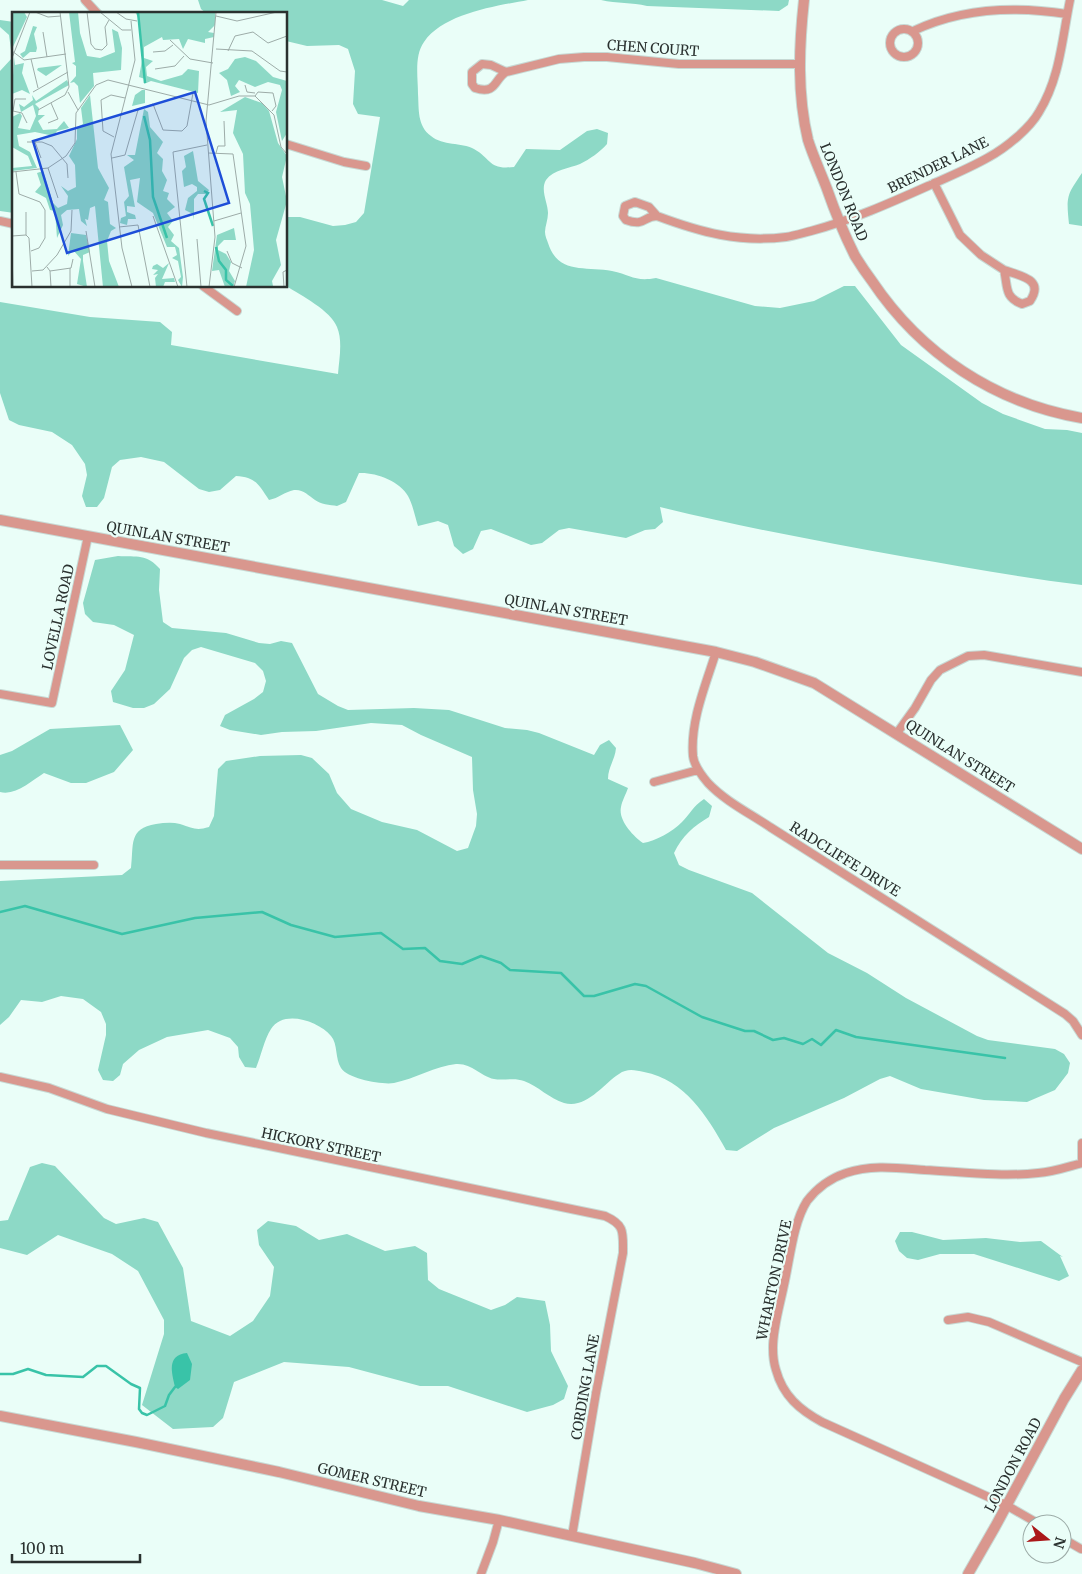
<svg xmlns="http://www.w3.org/2000/svg" width="1082" height="1574" viewBox="0 0 1082 1574" font-family="Merriweather,serif">
<rect width="100%" height="100%" fill="#eafef8"/>
<!-- green -->
<path fill="#8dd9c6" d="M198,0H382L403,6L409,0H528C497,6 444,13 424,42C414,56 418,77 418,94C419,109 417,126 431,136C443,146 461,142 474,149C492,159 488,170 514,167L526,149L560,150L587,131L597,129L608,133L607,144C600,152 590,159 580,164C570,168 553,170 546,180C540,190 548,203 548,213C548,220 545,226 545,232C545,236 547,240 548,243C558,275 586,266 612,271C631,275 635,282 656,278L755,306L780,308L814,301L844,286H855L901,345L982,403L1003,414L1045,429L1067,430L1082,433V585C1023,578 964,567 906,557C823,542 741,527 660,507L663,522L655,529L645,530L626,538L569,528L559,530L542,543L531,545L491,529L481,531L473,549L463,554L454,546L448,525L438,521L418,526C415,517 413,505 408,496C400,481 375,472 359,473L346,502L337,506C330,505 320,504 315,500C308,495 303,489 294,490C284,492 279,498 269,500C259,485 256,477 236,476L220,490L209,492L199,489L164,462L141,457L120,460L112,467L104,498L97,507H86L82,496L87,475L85,464L72,445L52,432L19,425L9,420L0,393V302L90,317L160,322L172,332L171,345L338,374C339,360 343,341 337,327C331,311 301,295 286,286V217H300L333,226L345,225L356,222L364,213L380,117L358,114L353,104L355,71L348,49L339,45L307,46L286,41V14H207L201,9Z
M601,0H789L788,5L779,11L647,6C632,2 617,4 601,0Z
M0,20L14,22V213L0,211V71L12,58L9,35L0,27Z
M1082,173V226L1069,224C1066,196 1067,195 1082,173Z
M118,556C137,557 147,554 160,569L159,590L163,622L172,628L226,633L259,643L270,644L281,641L292,643L318,694L338,706L348,710L414,708L449,710L505,728L527,730L539,733L594,755L600,745L609,740L616,748C615,760 608,767 608,779L628,788C626,794 622,801 621,807C618,820 633,836 643,843C656,841 672,832 682,822C691,813 692,807 704,799L712,806L709,817C694,826 682,836 674,853L679,865L689,870L752,893L828,953L867,973L906,998L977,1036L988,1040L1055,1049L1064,1054L1070,1063L1068,1073L1055,1090L1027,1102L984,1100L921,1089L890,1076L880,1079L844,1098L774,1128L737,1151L726,1150C707,1116 685,1080 644,1072C635,1070 627,1068 619,1074C603,1084 587,1109 564,1103C550,1099 538,1086 524,1081C514,1077 504,1081 494,1079C480,1076 472,1063 456,1064C436,1066 414,1079 394,1083C382,1085 348,1079 341,1068C335,1059 338,1044 331,1036C319,1021 283,1009 271,1029C264,1040 261,1056 256,1068L245,1067L239,1057L238,1047L230,1038L208,1030L167,1037L139,1050L123,1064L120,1075L113,1081L103,1080L98,1070L106,1035V1024L101,1012L83,999L61,996L42,1002L21,1000L9,1017L0,1025V881L122,875L131,868C134,844 128,829 156,824C164,823 172,822 180,824C193,828 196,831 209,827L214,816L218,769L226,761L260,756L301,755L312,758L329,774L337,793L351,809L382,822L417,830L457,851L468,848L476,826L477,814L473,790L472,757L421,735L402,725L371,723L316,731L282,732L261,735L230,730L220,726L225,715L254,699L263,692L266,681L263,671L255,663L201,647L192,650L184,658L170,689L154,704L144,708H133L113,702L111,691L125,670L134,635L114,625L93,622L85,614L83,603L95,560Z
M120,725L133,750L114,772L86,783H71L44,773C31,781 16,796 0,792V755L12,751L50,729Z
M42,1163L55,1166L104,1218L116,1224L144,1218L158,1222L183,1268L191,1321L230,1336L253,1321L270,1296L274,1267L259,1245L257,1230L268,1221L296,1226L319,1240L347,1234L385,1251L415,1246L427,1253L428,1280L439,1289L491,1310L505,1305L517,1297L545,1301L550,1325L551,1351L568,1386L564,1399L553,1405L527,1412L448,1386H420L349,1367L284,1362L234,1382L223,1418L213,1427L173,1429L142,1405L164,1334V1320L138,1271L112,1254L58,1235L27,1255L0,1248V1221L8,1220L30,1167Z
M900,1232H912L943,1240L986,1238L1020,1242L1041,1241L1060,1255L1063,1257L1060,1256L1069,1276L1059,1281L974,1254H940L918,1260L907,1258L899,1251L895,1241Z"/>
<!-- water -->
<path fill="#39c3a8" d="M187,1353L192,1364L190,1380L178,1389L175,1387C172,1373 166,1355 187,1353Z"/>
<g fill="none" stroke-linecap="round" stroke-linejoin="round">
<!-- stream -->
<path stroke="#39c3a8" stroke-width="2.5" d="M0,912L25,906L122,934L195,918L262,912L291,925L335,937L381,933L403,949L425,948L440,961L462,964L481,956L501,963L510,970L561,973L584,996H594L635,984L646,986L702,1017L745,1031H754L773,1040L784,1038L803,1044L812,1039L821,1045L836,1030L856,1037L1005,1058
M0,1374H13L28,1369L46,1375L83,1377L97,1366H106L131,1384L140,1388L139,1409L142,1413L147,1415L165,1406L169,1395L175,1387"/>
<!-- minor casing -->
<g stroke="#c7d9d4" stroke-width="10">
<path id="minor" d="M85,0L98,14
M890 43a14 14 0 1 1 28 0a14 14 0 1 1-28 0Z
M913,31C961,8 1016,6 1067,14
M482,64L491,65L506,72C494,79 497,95 475,88L472,84V72Z
M506,72L559,59L584,57H607L679,64H799
M286,144L344,162L366,166
M934,183L960,235L981,255L1004,270
M635,202L649,207L657,216C643,216 645,227 626,220L623,216L625,206Z
M657,216C700,232 739,243 786,237C794,236 803,233 811,231C852,220 890,203 928,186C948,177 970,168 989,157C1006,148 1030,128 1039,112C1060,78 1062,39 1070,0
M0,221L14,224
M1004,270C1020,276 1045,279 1030,301L1022,304C1004,297 1008,287 1004,270Z
M203,286L237,311
M716,652C706,684 690,721 693,756C694,765 702,776 708,783C725,801 749,813 770,827L1065,1014L1073,1021L1082,1035
M0,694L52,703L88,536
M897,733L915,708L931,680L940,670L968,656L984,655L1082,672
M654,782L698,770
M0,865H94
M0,1077L49,1088L107,1109L206,1133L605,1216C625,1225 623,1232 623,1253L596,1393L572,1536
M1082,1143V1159
M948,1320L968,1317L989,1322L1082,1362
M1039,1524L1006,1505L973,1490L822,1422C800,1410 783,1396 776,1370C774,1364 773,1355 773,1348C773,1327 780,1305 784,1285C790,1259 793,1223 807,1201C817,1188 831,1178 846,1173C871,1164 899,1168 925,1170C962,1172 1001,1177 1038,1173C1053,1172 1067,1167 1082,1163
M1062,1538L1081,1549
M481,1574L493,1542L499,1520"/>
</g>
<!-- tertiary casing -->
<g stroke="#c7d9d4" stroke-width="12">
<path id="tertiary" d="M804,0C799,46 797,94 808,140C813,156 821,173 827,189C835,212 844,234 855,256C860,264 866,273 872,281C921,354 995,403 1082,418
M0,520L716,652L755,662L814,683L1082,849
M0,1416L136,1442L279,1472L419,1506L499,1520L695,1563L736,1574
M968,1574L995,1527L1064,1399L1082,1370"/>
</g>
<!-- minor -->
<use href="#minor" stroke="#d9978e" stroke-width="8"/>
<!-- tertiary -->
<use href="#tertiary" stroke="#d9978e" stroke-width="10"/>
</g>
<g text-anchor="middle" stroke-width="4.5" stroke-linejoin="round" paint-order="stroke">
<!-- street labels -->
<g font-size="14" fill="#2a312f" stroke="#eafef8">
<text transform="translate(653 48) rotate(4)" y="5">CHEN COURT</text>
<text transform="translate(938 165) rotate(-26)" y="5">BRENDER LANE</text>
<text transform="translate(844 192) rotate(68)" y="5">LONDON ROAD</text>
<text transform="translate(168 537) rotate(10)" y="5">QUINLAN STREET</text>
<text transform="translate(566 610) rotate(10)" y="5">QUINLAN STREET</text>
<text transform="translate(58 617) rotate(-78)" y="5">LOVELLA ROAD</text>
<text transform="translate(960 756) rotate(32)" y="5">QUINLAN STREET</text>
<text transform="translate(845 859) rotate(32)" y="5">RADCLIFFE DRIVE</text>
<text transform="translate(321 1145) rotate(12)" y="5">HICKORY STREET</text>
<text transform="translate(774 1280) rotate(-78)" y="5">WHARTON DRIVE</text>
<text transform="translate(585 1387) rotate(-80)" y="5">CORDING LANE</text>
<text transform="translate(1013 1465) rotate(-62)" y="5">LONDON ROAD</text>
<text transform="translate(372 1480) rotate(13)" y="5">GOMER STREET</text>
</g>
</g>
<!-- overview -->
<g transform="translate(12 12)">
<rect width="275" height="275" fill="#eafef8"/>
<path d="M0,0H12L15,5L0,37ZM57,0H66L68,21L75,44L88,46L103,40L100,17L106,20L110,36L109,58L81,61L82,74L68,91L66,74L62,70L58,71L64,64V54L60,51L63,50ZM123,0H203V13L196,20L202,21V25L193,27V31L176,27L171,37L167,27L151,28L150,25L132,35V46L141,49L134,55L135,64L149,69L170,63L176,57L187,59L186,81L139,69L132,72L133,67L127,65L131,43L127,7ZM21,14L25,15L22,22L25,36L24,40H18L11,46L8,42L13,39ZM2,45L3,53L12,51L10,61L18,82L10,78L0,82ZM233,45L244,49L261,65L275,69V121L270,129L264,100L270,78L268,73L256,70L243,75L227,68L223,74L228,80L219,84L215,68L207,61L216,57L223,47ZM50,53L34,64L25,58L26,56ZM55,68L57,73L23,92L27,96L26,103H33L26,109L31,118L45,117L52,109L57,116L45,119L42,124L23,120L5,123L7,134L18,140L25,156L0,159V156L20,154L16,144L0,135V105L8,101L10,104L6,116L18,118L24,104L21,93L9,100L7,92L12,95L21,88L20,83L24,89ZM130,78H133V91L120,94L123,83ZM78,83L86,156L97,176L92,188L96,190L98,212L104,216L99,219L95,229L97,249L107,275H91L83,194L78,196L76,208L73,207L75,214L69,209L67,197L55,198L49,203L51,213L45,226L43,199L38,198L34,186L23,180L29,173L25,161L31,159L41,191L46,196L55,192L56,184L49,174L56,179L64,175L63,153L57,144L65,127V115L71,112L69,96ZM233,85L250,91L257,99L266,131L275,144L270,165L275,189L264,228L269,253L260,269L261,274L234,275L242,238L238,192L233,181L231,142L221,121L225,98L208,100ZM132,97L136,100L138,115L151,130L145,141L151,147L150,159L155,168L151,179L157,181L155,187L163,195L155,201L161,209L156,215L162,223L159,229L167,236L171,265L170,275L166,268L169,265L166,249L160,246L165,243L163,235H155L141,201L125,190L128,166L118,168L123,195L115,194V200L123,203L124,207H116L115,213L108,211L109,206L114,204L112,190L117,184L112,155L122,148L115,143H123ZM181,139L186,169L197,178L195,182H186L182,187V208L181,202L173,198L176,186L185,179V175L180,172L172,175L170,159L174,155L172,144ZM222,216L224,228H212L206,234V238L214,242L219,250L217,259L223,269L221,275H213L207,258L200,259L205,223ZM59,221L74,223L78,240L71,243V249L75,275L65,272L69,247L61,238L56,244ZM157,251L150,267L162,266L163,270H153L151,275H144L143,266L146,262L141,263L146,258L140,257L141,254L145,252L151,256Z" fill="#8dd9c6"/>
<path fill="none" stroke="#39c3a8" stroke-width="2.5" d="M126,0L133,71M132,104L138,128L141,185L155,226M192,179L196,181L192,187L201,214M204,235L207,249L214,258V268L221,274"/>
<path fill="none" stroke="#9daca8" stroke-width="1" d="M23,0L36,5L49,4M75,0L79,32L83,37L90,38L95,33L93,15L97,8M88,0L110,18H119M104,0L114,7L125,9M204,4L225,9L265,0M119,9L123,48L99,142L110,236L120,275M31,20L35,45M158,28L178,47L201,51M204,37L240,39L268,59L275,60M0,39L12,48L54,42M216,39L223,24L241,20L256,31L275,24M141,40L153,39L161,33M0,46L18,0M19,47L26,76M143,57L163,54L172,44M233,73L235,80L243,81M21,80L56,60M56,80L66,98M243,84L246,80L261,81L264,94L260,99M141,92L151,118L170,119L175,114L181,81M26,98L53,83L57,75L48,0M1,99L3,87H14M1,99L10,101L15,111M36,111L46,107L39,91M102,125L91,119L89,88L99,83L113,86M15,130H30L40,134L55,152L56,166M23,130L29,146M196,141L221,142L234,234L222,275M204,141L206,134H213L212,109M100,146L113,143L126,98L141,92M36,156L46,186M0,160L36,156L54,144L63,131L64,101L84,73L96,68L197,93L227,84H243L262,103L269,135L275,142M4,160L7,182L28,190L33,198V226L27,236L19,239M141,204L166,275M202,209L229,201M107,215L126,213L138,275M74,219L83,275M14,223V200M0,224L14,223L17,226L20,275M185,227L189,275M0,239L1,275M215,239L220,251L230,256M35,255L38,259L59,256L61,247M58,256V275M20,259L31,258L45,243L59,219L60,198M38,259L39,275M175,275L161,140L195,133M197,275L203,225L194,109L204,0M272,275L271,260L275,258"/>
<path fill="#1d4ed8" fill-opacity="0.15" stroke="#1d4ed8" stroke-width="2.5" d="M183,80L217,191L55,241L21,129Z"/>
<rect width="275" height="275" fill="none" stroke="#2a312f" stroke-width="2.5"/>
</g>
<!-- north arrow -->
<g transform="translate(1047 1539) rotate(107)"><circle r="24" fill="#eafef8" stroke="#9daca8"/>
<path d="M0-4L9 19L0 12L-9 19Z" fill="#ab181a"/>
<text y="-8" font-size="14" font-weight="bold" text-anchor="middle" fill="#2a312f">N</text>
</g>
<!-- scale -->
<path d="M12 1554v8h128v-8" fill="none" stroke="#2a312f" stroke-width="2.5"/>
<text x="20" y="1554" font-size="15" fill="#2a312f" stroke="#eafef8" stroke-width="4" paint-order="stroke">100 m</text>
</svg>
